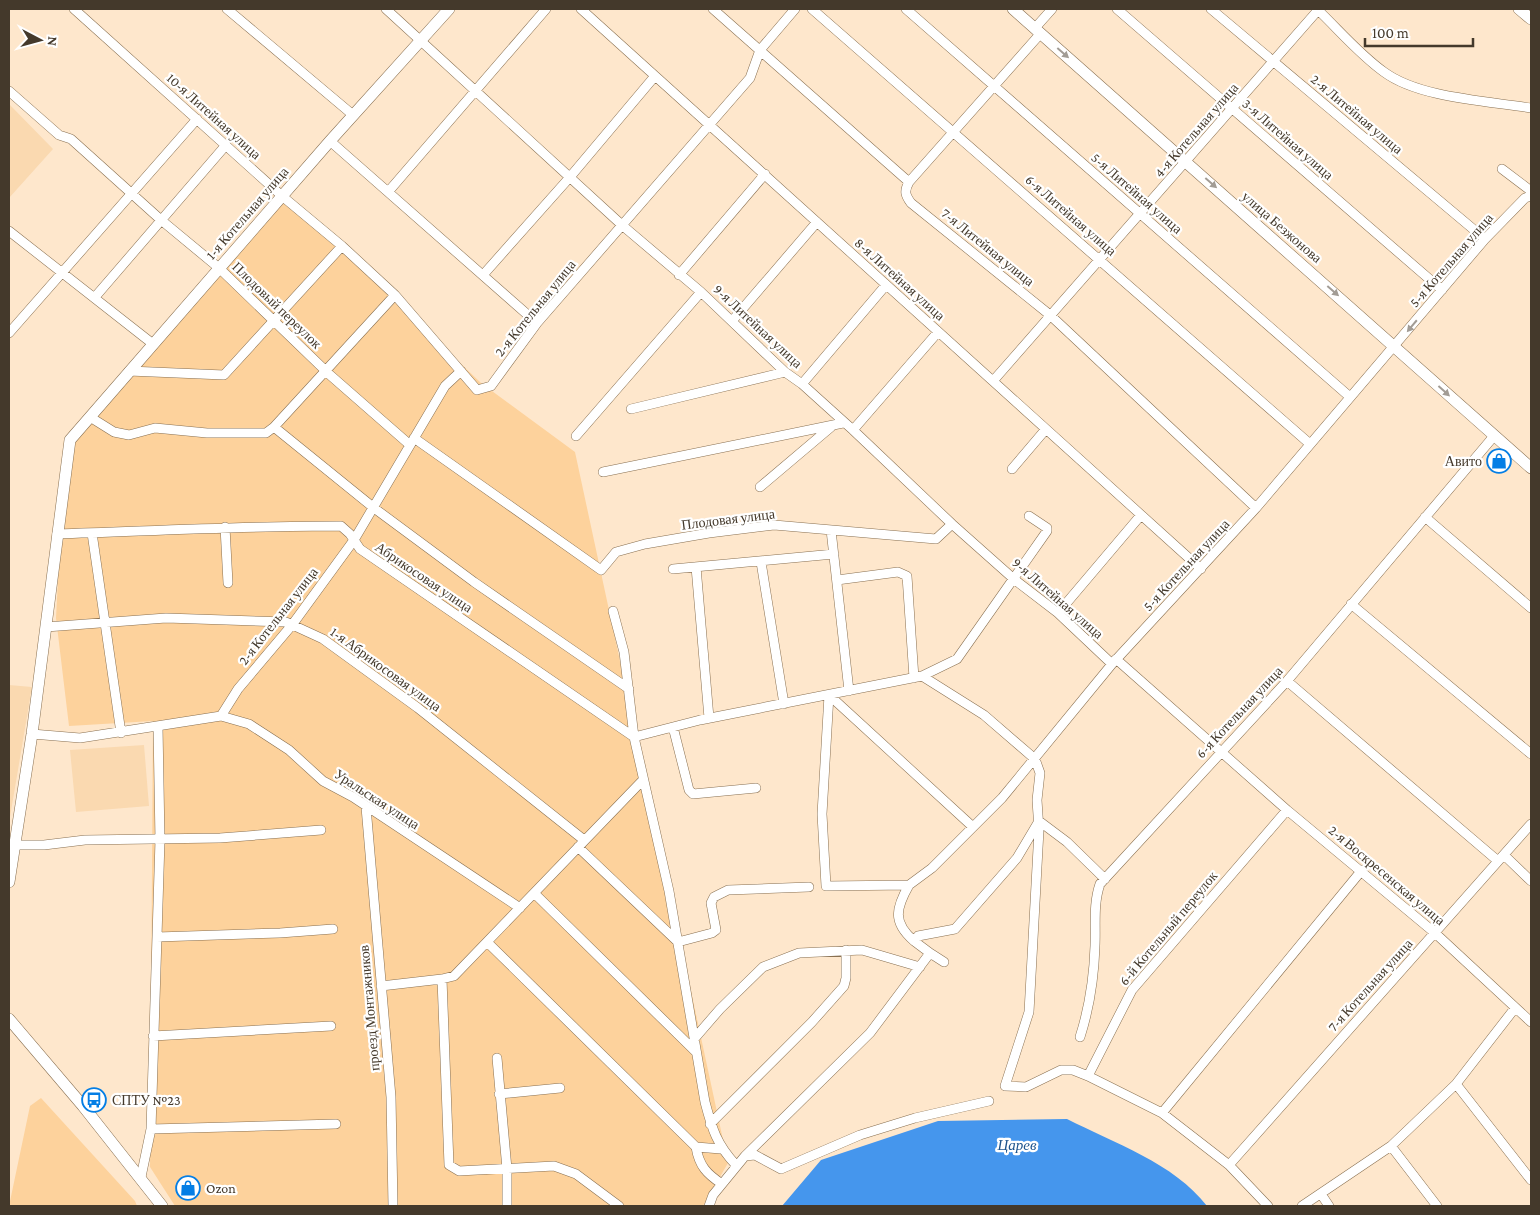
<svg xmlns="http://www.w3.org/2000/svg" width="1540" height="1215" viewBox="0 0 1540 1215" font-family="'Crimson Pro',serif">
<rect width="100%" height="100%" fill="#fee7cc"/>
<!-- built -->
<path fill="#fad9b0" d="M9,104L53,149L9,198Z
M9,685L32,687L9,823Z
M144,745L149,806L76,812L70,750Z"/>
<!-- green -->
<path fill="#fdd29c" d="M286,197L481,383L575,452L728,1163L703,1206H175L150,1167L153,721L69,726L56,618L60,540L75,442Z
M41,1098L135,1201L137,1206H9L30,1106Z"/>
<!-- water -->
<path fill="#4596ed" d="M1067,1119C1114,1143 1174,1163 1207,1206H782L821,1160L938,1121Z"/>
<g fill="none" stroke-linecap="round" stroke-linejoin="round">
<!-- street casing -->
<g stroke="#897051" stroke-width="10">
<path id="street" d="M74,9L282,196L342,246L395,295L477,390L491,386L537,323L750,78L760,50L795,9
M227,9L353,115
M386,9L623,226L701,292L785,372L802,384L853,430L952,524L1015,580L1058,613L1112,664
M581,9L1201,569
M713,9L909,182C904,191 905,195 911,203L1050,315L1256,508
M812,9L1310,444
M906,9L1350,397
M1117,9L1442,290
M1211,9L1485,239
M1317,9C1339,30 1359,54 1384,72C1419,98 1488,101 1531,108
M1035,28L1052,9
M9,91L59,135L71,139L161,220L219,268L330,375L410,445
M330,141L537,323
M1502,169L1531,191
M909,182L1041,33
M388,192L546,9
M9,231L153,344
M483,275L570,177L655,76
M679,275L765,174
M95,297L226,145
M732,321L817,222
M9,333L197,119
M129,371L224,375L342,246
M993,381L1319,9
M802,384L886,285
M631,409L785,372
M90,417L114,432L129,435L155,428L207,433H266L274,427L374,508L474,582L629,689
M274,427L395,295
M853,430L938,332
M576,436L701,292
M414,438L601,570L616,552L645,544L709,533L774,525L936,539L952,524
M1012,469L1046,429
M603,472L843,423
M760,487L831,427
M1425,517L1531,608
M225,527L228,583
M831,530L849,691
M92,533L121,733
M57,534C152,531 246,526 341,526L350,534L360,549L634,737
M761,562L784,704
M696,567L709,718
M673,569L834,554
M837,580L898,572L907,576L914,678
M1351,604L1531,754
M613,611L624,652L634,737L669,891L705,1102C712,1129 717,1145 736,1165
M1058,613L1141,515
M46,627L166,618L286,622L323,639L418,708L584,840
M1116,659L1287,810L1435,933L1531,1022
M922,676L984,715L1035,759L1040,773L1037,800L1039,830L1029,1012L1005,1086L1026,1087L1061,1070H1073L1088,1076L1162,1113L1229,1165L1268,1206
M1287,681L1498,861
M829,695L822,814L826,886L909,885L932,868L1002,798L1112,664L1256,508L1485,239L1525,198L1531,196
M829,695L973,827
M221,716L238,689L292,625L354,540L445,386L461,371
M673,727L689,790L693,794L756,788
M32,734L80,738L221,716L249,724L289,750L323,781L353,797L520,908
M634,737L700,720L922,676L957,659L1047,531V528L1029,516
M366,807L391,1097L393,1206
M14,845H44L85,840L220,838L321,830
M578,847L678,942L712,933L716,930L711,903L714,897L728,890L809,887
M1504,855L1531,881
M909,885C896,908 892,922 914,941L918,936L955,929L1017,858L1039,821L1067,842L1105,879
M534,893L696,1052
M157,937L280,933L333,929
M487,942L696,1147L721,1149
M930,953L944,962
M442,979L449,1165L459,1171L554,1166L576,1174L619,1206
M381,986L442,979L454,976L642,781
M153,1036L331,1026
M1080,1037C1089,1009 1094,976 1095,946C1096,925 1093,904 1100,884L1287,681L1494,436
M694,1039L720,1009L763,967L799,953L862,950L920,967
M497,1058L507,1169V1206
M1088,1076L1132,990L1287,810
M1456,1084L1531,1180
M499,1094L560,1088
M1162,1113L1362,870
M710,1124L812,1022L844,986L846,978V950
M151,1129L336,1124
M1391,1146L1437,1206
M696,1147C699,1166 707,1174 722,1184
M745,1156L870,1033L930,953L914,941
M1229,1165L1531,824
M141,1177L151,1129L160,840L158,727
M1321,1194L1329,1206
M709,1206L713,1195L745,1156L755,1155L781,1169L860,1135L915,1118L989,1101
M1302,1206L1391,1146L1456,1084L1515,1008"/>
</g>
<!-- secondary casing -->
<g stroke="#897051" stroke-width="12">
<path id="secondary" d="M1013,9L1531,468
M1519,9L1531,19
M9,882L32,734L70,440L330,141L449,9
M9,1019L83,1106L162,1206"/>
</g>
<!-- street -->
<use href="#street" stroke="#fff" stroke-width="9"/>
<!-- secondary -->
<use href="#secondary" stroke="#fff" stroke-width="11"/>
</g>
<!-- one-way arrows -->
<defs><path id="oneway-solid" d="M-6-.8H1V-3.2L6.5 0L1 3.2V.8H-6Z" transform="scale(1.25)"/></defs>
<g fill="#a29c95">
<use href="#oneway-solid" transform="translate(1063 53) rotate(41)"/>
<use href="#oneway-solid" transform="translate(1211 183) rotate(41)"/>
<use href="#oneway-solid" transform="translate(1333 291) rotate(41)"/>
<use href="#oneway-solid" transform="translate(1412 326) rotate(130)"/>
<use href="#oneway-solid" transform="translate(1444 391) rotate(42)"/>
</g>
<!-- icons -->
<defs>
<g id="shop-ring" transform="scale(1.25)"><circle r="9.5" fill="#fff" stroke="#047ee5" stroke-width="1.5"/><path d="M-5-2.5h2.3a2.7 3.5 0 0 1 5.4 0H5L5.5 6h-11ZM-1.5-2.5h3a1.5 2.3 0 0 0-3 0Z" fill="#047ee5"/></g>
<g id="bus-ring" transform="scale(1.25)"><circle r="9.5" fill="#fff" stroke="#047ee5" stroke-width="1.5"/><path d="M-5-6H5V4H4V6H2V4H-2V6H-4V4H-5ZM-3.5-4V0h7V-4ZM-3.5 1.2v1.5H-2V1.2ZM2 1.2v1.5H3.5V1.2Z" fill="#047ee5"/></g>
</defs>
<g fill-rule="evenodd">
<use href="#shop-ring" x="1499" y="461"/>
<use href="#bus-ring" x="94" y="1100"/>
<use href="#shop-ring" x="188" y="1188"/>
</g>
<g text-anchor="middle" stroke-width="4.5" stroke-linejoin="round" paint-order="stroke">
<!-- street labels -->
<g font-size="14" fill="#44392b" stroke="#fff">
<text transform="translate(1357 114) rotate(40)" y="5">2-я Литейная улица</text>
<text transform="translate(214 116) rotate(42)" y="5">10-я Литейная улица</text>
<text transform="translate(1196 130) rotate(-49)" y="5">4-я Котельная улица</text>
<text transform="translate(1288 139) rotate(41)" y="5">3-я Литейная улица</text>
<text transform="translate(1137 193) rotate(41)" y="5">5-я Литейная улица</text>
<text transform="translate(247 213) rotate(-49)" y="5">1-я Котельная улица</text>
<text transform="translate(1071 215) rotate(41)" y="5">6-я Литейная улица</text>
<text transform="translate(1282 227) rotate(41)" y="5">улица Безжонова</text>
<text transform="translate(988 247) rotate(39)" y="5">7-я Литейная улица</text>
<text transform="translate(1451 260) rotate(-49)" y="5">5-я Котельная улица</text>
<text transform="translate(900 279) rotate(42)" y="5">8-я Литейная улица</text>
<text transform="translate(277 305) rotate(44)" y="5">Плодовый переулок</text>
<text transform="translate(535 308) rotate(-51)" y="5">2-я Котельная улица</text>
<text transform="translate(758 326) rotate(43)" y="5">9-я Литейная улица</text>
<text transform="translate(728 519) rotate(-7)" y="5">Плодовая улица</text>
<text transform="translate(1186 565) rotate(-47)" y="5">5-я Котельная улица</text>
<text transform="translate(424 577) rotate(34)" y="5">Абрикосовая улица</text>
<text transform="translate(1058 598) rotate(41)" y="5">9-я Литейная улица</text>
<text transform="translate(278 616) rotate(-52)" y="5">2-я Котельная улица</text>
<text transform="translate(386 669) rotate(36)" y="5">1-я Абрикосовая улица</text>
<text transform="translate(1239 712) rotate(-47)" y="5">6-я Котельная улица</text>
<text transform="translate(377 799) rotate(33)" y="5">Уральская улица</text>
<text transform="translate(1387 875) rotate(40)" y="5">2-я Воскресенская улица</text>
<text transform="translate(1168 928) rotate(-50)" y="5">6-й Котельный переулок</text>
<text transform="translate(1370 985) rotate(-48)" y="5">7-я Котельная улица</text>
<text transform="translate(369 1008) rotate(-95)" y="5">проезд Монтажников</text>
</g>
<!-- poi labels -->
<g font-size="14" fill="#44392b" stroke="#fff" text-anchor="start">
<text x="1482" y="466" text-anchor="end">Авито</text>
<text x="112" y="1105">СПТУ №23</text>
<text x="206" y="1193">Ozon</text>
</g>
<!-- water labels -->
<g font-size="15" font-style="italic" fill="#1e548d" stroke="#fff">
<text x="1017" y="1150">Царев</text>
</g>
</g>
<!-- border -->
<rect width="1540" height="1215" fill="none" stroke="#44392b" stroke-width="20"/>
<!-- north arrow -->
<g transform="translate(40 40) rotate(96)" stroke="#ffffff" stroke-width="4" paint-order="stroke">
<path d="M0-4L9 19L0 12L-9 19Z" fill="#44392b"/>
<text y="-8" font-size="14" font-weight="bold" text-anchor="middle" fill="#44392b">N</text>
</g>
<!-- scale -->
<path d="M1365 38v8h108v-8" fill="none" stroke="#44392b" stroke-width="2.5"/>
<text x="1372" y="38" font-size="15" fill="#44392b" stroke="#ffffff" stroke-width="4" paint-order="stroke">100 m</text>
</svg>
